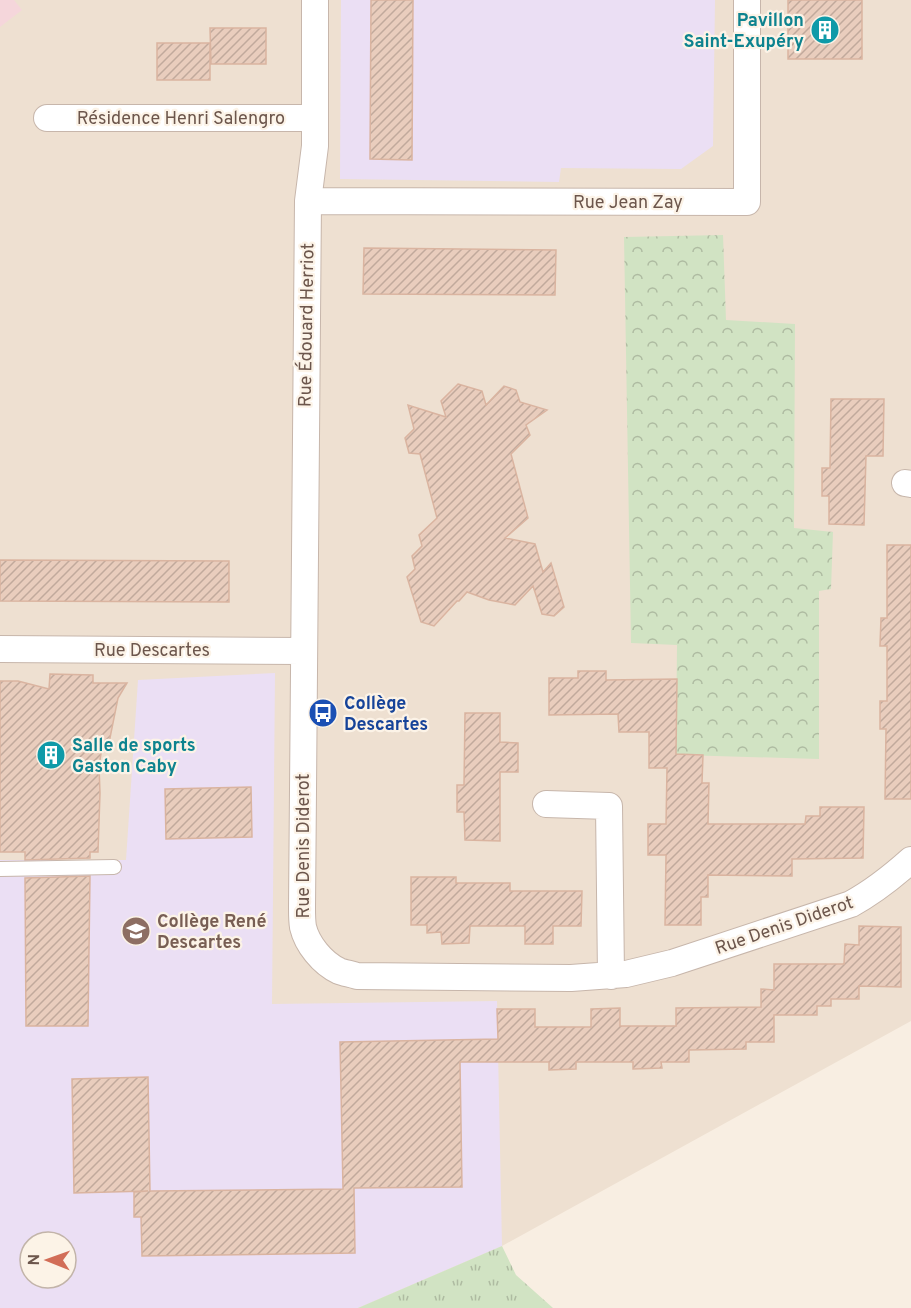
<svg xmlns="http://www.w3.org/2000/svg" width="911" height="1308" viewBox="0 0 911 1308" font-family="Overpass,sans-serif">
<defs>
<pattern id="grass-tufts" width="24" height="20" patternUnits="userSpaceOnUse" patternTransform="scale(1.5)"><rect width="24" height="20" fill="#d1e3c3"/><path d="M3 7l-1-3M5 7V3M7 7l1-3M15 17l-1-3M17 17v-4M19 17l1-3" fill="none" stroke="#aebba1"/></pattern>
<pattern id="park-crowns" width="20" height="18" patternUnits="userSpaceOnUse" patternTransform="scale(1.5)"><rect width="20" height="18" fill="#d1e3c3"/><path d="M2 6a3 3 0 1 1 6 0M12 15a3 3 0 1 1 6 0" fill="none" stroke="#aebba1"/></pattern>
<pattern id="building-hatch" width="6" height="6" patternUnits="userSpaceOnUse" patternTransform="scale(1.5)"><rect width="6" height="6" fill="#e9cdbd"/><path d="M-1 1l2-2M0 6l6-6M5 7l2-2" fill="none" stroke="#c1a99c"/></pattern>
</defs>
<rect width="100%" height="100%" fill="#f8eee2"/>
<!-- residential -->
<path fill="#eee0d1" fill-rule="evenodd" d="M0,0H911V1021L502,1246L358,1308H0ZM30,1242H66V1278H30Z"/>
<!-- education -->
<path fill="#ebdff4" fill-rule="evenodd" d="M341,0H715L713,146L681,169L561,168L559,182L340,179Z
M275,673L272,1004L497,1001L502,1246L358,1308H0V860H126L138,680ZM30,1242H66V1278H30Z"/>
<!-- medical -->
<path fill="#f5d6db" d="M0,0H14L22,10L0,27Z"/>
<!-- grass -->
<path fill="url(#grass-tufts)" d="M502,1246L516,1275L553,1308H358Z"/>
<!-- park -->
<path fill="url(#park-crowns)" d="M723,235L726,320L795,324L794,528L833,532L831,589L819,591V759L649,754L652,742H676L677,645L631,643L624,237Z"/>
<!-- building -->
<path fill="url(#building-hatch)" stroke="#dab4a0" stroke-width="1.5" d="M371,0H413L412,160L370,159Z
M788,0H862V59H788Z
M210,28H266V64H211Z
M157,43H210V80H157Z
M364,248L556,250L555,295L363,294Z
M458,384L482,391L486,405L504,386L516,390L520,402L547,410L526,425L530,435L511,454L528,518L505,538L535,544L543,572L551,563L564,607L554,616L542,614L533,586L515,605L489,600L467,592L459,601H457L434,626L421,622L407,577L415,569L412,556L422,546L419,535L437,518L420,454L409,453L405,438L414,429L408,405L446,417L441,401Z
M831,399H884L883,456H866L864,525L829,524V496H822V468H830Z
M887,545H911V799H885L886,729H880V701H887V646H880L881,618H887Z
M0,560L229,561V602L0,601Z
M578,671H606V680L677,679L676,754L703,755L702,783H709L708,824H805L806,816H820V807H864L863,858L792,859V876L708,875V897H701V925H665L666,855H648V824H666L667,768H649V732H619L618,714L549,715V678H578Z
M50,674L93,675V683H127L118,698L109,743L103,742L99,766L100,793L98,852H90V858L25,860V852H0V681H18L49,689Z
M465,713H500V742L518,743V772H500V841L465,840L464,812H457V785H464Z
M251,787L252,837L166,839L165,789Z
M90,876L88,1026H26L25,878Z
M411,877H456V883H510V891H582L581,926H553V944H525V926H470L469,943L442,944L441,932L427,933V925H411Z
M859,926L901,927V987L859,986V999H831V1006H817V1015H774V1042H746V1049L689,1050V1062H661L662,1068L633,1069V1062H576V1069L549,1070V1062H460L462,1187L354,1188L355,1253L142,1256L141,1217H134V1192L148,1191L74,1193L72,1079L148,1077L150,1191L343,1189L340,1042L498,1039L497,1009H535V1027H591V1009L620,1008V1026H676V1008L761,1007V989L774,990V964H844L845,944L859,945Z"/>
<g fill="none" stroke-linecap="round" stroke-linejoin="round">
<!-- lane casing -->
<g stroke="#c7b6ab" stroke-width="16">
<path id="lane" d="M0,869L114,867"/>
</g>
<!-- street casing -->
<g stroke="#c7b6ab" stroke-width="28">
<path id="street" d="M315,0V146L308,201L302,908C302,914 302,921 303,927C307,944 322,963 339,971C344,973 351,974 357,976L571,978L626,974L672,963L851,904C873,892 892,877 911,860
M47,118H315
M308,201L747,202V0
M905,483L911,484
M0,649L303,651
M546,804L609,806L611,976"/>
</g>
<!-- lane -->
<use href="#lane" stroke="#fff" stroke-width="14"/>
<!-- street -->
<use href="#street" stroke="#fff" stroke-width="26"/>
</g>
<!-- icons -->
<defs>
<g id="building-disc" transform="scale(1.5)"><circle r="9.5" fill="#0f9aa8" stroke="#fcf3e7"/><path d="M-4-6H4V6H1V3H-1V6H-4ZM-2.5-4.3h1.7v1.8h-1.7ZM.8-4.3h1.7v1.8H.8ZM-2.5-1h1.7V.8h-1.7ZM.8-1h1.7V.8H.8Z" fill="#fff"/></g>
<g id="bus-disc" transform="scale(1.5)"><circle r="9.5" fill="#1a4fb4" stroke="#fcf3e7"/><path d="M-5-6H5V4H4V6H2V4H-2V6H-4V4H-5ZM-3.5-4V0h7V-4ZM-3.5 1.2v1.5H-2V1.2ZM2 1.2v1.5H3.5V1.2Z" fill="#fff"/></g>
<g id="school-disc" transform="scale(1.5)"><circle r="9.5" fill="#8d6e63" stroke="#fcf3e7"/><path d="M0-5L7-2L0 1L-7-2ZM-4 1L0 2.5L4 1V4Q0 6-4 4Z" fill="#fff"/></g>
</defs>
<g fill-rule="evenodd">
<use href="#building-disc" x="825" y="30"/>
<use href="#bus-disc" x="323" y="713"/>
<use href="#building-disc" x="51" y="755"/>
<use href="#school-disc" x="136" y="931"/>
</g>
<g text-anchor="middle" stroke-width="4.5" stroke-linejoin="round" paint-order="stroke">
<!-- culture labels -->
<g font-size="18" font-weight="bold" fill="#0d838f" stroke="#fcf3e7" text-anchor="end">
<text x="804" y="26">Pavillon<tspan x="804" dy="21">Saint-Exupéry</tspan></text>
<text x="72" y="751" text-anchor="start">Salle de sports<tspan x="72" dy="21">Gaston Caby</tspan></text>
</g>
<!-- street labels -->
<g font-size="18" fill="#6c564c" stroke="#fcf3e7">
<text x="181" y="124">Résidence Henri Salengro</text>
<text x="628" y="208">Rue Jean Zay</text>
<text transform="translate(306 325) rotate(-89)" y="6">Rue Édouard Herriot</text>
<text x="152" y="656">Rue Descartes</text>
<text transform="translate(303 846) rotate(-90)" y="6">Rue Denis Diderot</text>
<text transform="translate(784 925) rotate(-19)" y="6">Rue Denis Diderot</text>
</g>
<!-- transit labels -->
<g font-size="18" font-weight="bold" fill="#164399" stroke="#fcf3e7" text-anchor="start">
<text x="344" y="709">Collège<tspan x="344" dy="21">Descartes</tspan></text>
</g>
<!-- education labels -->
<g font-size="18" font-weight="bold" fill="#785e54" stroke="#fcf3e7" text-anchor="start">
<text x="157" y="927">Collège René<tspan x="157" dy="21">Descartes</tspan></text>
</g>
</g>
<!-- north arrow -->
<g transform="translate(48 1260) rotate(271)"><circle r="28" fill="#fcf3e7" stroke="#c2b4a9" stroke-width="1.5"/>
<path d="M0-4.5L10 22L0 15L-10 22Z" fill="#d26d57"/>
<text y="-9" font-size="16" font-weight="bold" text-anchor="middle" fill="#6c564c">N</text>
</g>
</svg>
